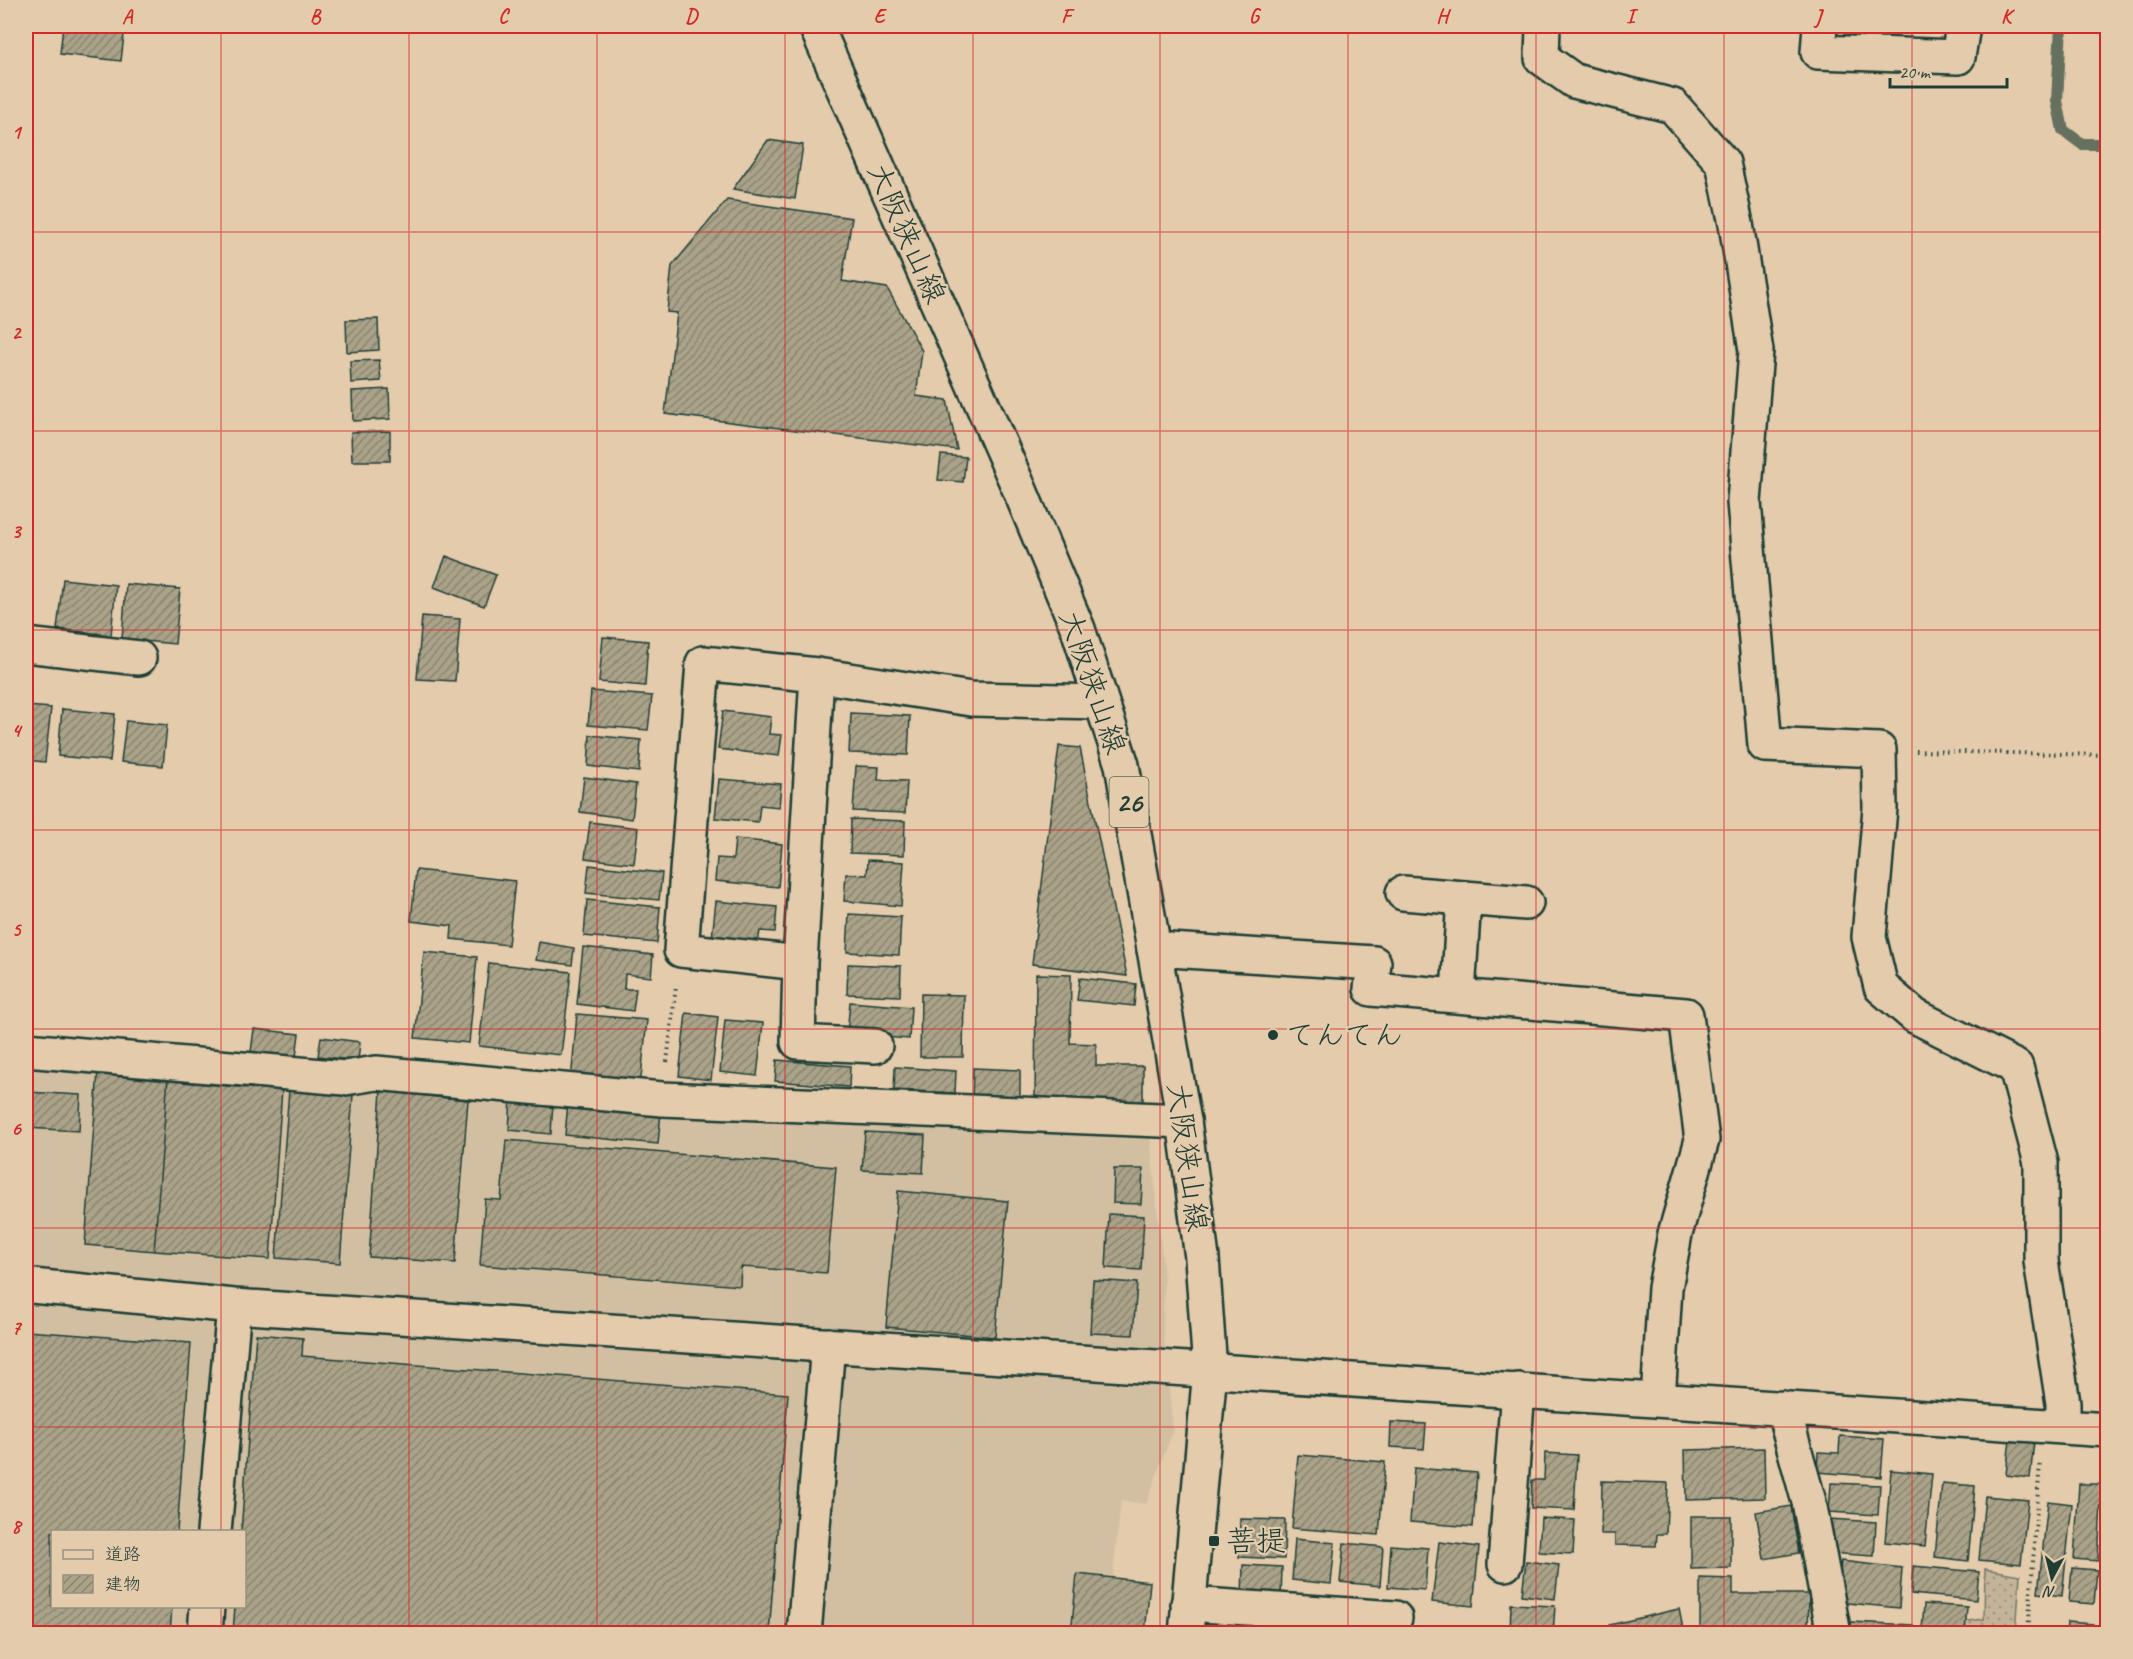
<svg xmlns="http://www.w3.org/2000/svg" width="2133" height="1659" viewBox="0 0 2133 1659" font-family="Caveat,'Klee One',sans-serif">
<defs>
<pattern id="park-dots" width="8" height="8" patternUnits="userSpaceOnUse" patternTransform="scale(1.5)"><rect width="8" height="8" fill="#c3b399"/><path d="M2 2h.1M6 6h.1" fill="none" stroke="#9e937e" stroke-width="1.8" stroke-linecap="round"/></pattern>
<pattern id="building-hatch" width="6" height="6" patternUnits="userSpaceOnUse" patternTransform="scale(1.5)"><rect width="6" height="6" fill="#aaa289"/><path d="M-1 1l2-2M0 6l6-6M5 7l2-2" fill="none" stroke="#8a8571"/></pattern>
</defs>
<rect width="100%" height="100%" fill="#e3cbac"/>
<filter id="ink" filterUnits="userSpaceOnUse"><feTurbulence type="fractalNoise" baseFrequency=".0167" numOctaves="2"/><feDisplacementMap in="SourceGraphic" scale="12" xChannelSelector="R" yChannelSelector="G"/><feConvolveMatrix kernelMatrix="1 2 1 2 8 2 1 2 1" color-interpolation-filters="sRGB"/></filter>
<g filter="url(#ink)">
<!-- built -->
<path fill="#d2bfa2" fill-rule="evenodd" d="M26,1063L1150,1135L1164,1279L1163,1328L1173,1430L1146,1504L1121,1501L1107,1633H26ZM52,1532H244V1606H52Z"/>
<!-- park -->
<path fill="url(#park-dots)" stroke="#717866" stroke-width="1.5" d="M1985,1569L2020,1575L2016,1633L1942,1634L1943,1624L1984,1619Z"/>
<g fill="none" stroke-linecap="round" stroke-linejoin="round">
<!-- stream -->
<path stroke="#656f5f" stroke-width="12" d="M2061,26L2057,101L2063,130L2082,144H2108"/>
</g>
<!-- building -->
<path fill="url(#building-hatch)" stroke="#1f3d34" stroke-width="1.5" d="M63,26H125L121,61L60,54Z
M768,140L803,145L795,199L733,189Z
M727,200L852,218L842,281L887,288L922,351L916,396L947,400L957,450L665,414L677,313L667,312L672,266Z
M378,319L379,350L347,352L346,320Z
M379,360L381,381L351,383L350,361Z
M389,389L390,419L353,421L352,391Z
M390,431V461H352L351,432Z
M941,455L966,457L963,482L938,480Z
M446,556L496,575L484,606L434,587Z
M63,579L116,585L111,635L57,629Z
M126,584L180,589L175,644L122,639Z
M422,616L460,619L455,681L417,679Z
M603,637L648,641L645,686L599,682Z
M591,691L652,696L648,730L588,725Z
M26,706L51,708L45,762L26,760Z
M62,709L115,714L110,761L58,756Z
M723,711L771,717L769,734L782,735L779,756L718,749Z
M851,713L910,716L908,755L849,753Z
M126,721L167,725L163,766L121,762Z
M590,735L641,740L639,772L588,766Z
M1059,746L1080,748L1127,976L1032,964Z
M856,766L879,767L878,780L907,781L905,813L853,811Z
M584,777L636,784L632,819L580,812Z
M719,779L781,784L779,807L760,805L758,822L715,818Z
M851,819L905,821L904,855L850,853Z
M590,822L638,828L634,864L585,858Z
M735,839L782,844L778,887L715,881L717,858L733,859Z
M868,860L904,862L901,906L844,901L846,874L867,875Z
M589,865L662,873L659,900L586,893Z
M416,870L515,881L508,945L451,939L452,926L411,921Z
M587,900L660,907L657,943L584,936Z
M716,901L777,907L775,932L760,931L758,943L712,938Z
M849,914L901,917L899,955L847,952Z
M539,942L574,948L572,965L536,960Z
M583,947L653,955L651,977L625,974L624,989H636L633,1011L577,1004Z
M424,952L477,957L469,1043L415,1038Z
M489,963L571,972L561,1055L479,1046Z
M848,964L901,966L900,996L847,994Z
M1036,974L1071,975L1070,1043L1096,1044V1066H1143V1105L1035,1104Z
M1080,978L1136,984L1134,1006L1077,1000Z
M921,994L964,995L963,1057H920Z
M850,1002L911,1007L909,1039L847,1034Z
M686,1013L718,1017L711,1080L679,1076Z
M577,1014L647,1020L640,1087L571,1081Z
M725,1020L763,1023L757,1076L720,1072Z
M254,1029L299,1034L296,1057L251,1052Z
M321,1037L360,1042L358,1061L318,1056Z
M777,1060L850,1066L849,1087L775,1081Z
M895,1067L956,1071L955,1093L894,1090Z
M973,1068L1020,1070V1102L972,1100Z
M98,1071L168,1078L154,1251L85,1245Z
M168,1078L282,1089L270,1259L154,1251Z
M289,1090L353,1095L340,1263L276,1258Z
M381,1091L468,1100L455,1263L369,1257Z
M26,1092L81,1095L79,1131L26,1128Z
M511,1098L553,1102L551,1134L509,1130Z
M568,1103L661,1112L658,1144L565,1135Z
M865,1132L925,1135L923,1173L862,1170Z
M506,1140L836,1167L827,1273L741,1267L740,1286L480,1265L485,1199L501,1200Z
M1114,1169H1143L1141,1204L1113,1203Z
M898,1191L1008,1201L995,1337L886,1327Z
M1109,1214L1144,1216L1141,1270L1106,1268Z
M1093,1280L1137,1283L1133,1335L1090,1333Z
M26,1331L191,1343L177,1532H52V1606H172L170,1634H26Z
M256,1334L303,1338L302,1356L788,1394L769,1634H233L235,1606H244V1532H241Z
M1391,1422L1426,1424L1424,1449L1390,1447Z
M1840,1436L1884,1439L1881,1477L1817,1472L1818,1452L1839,1453Z
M2010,1439L2034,1442L2030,1478L2006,1475Z
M1764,1448L1765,1498L1686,1500L1685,1450Z
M1545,1453L1577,1455L1574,1510L1531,1508L1532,1480H1544Z
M1298,1455L1385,1462L1379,1535L1292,1528Z
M1414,1468L1477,1473L1473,1527L1410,1522Z
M1891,1470L1932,1474L1925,1546L1885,1542Z
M1602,1481L1668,1483L1666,1534H1657L1656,1546L1615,1545V1534H1601Z
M1831,1483L1880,1485L1878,1515L1829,1512Z
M1942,1483L1975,1486L1968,1561L1935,1557Z
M2079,1484H2102L2098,1561L2074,1559Z
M1985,1496L2028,1500L2021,1564L1979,1560Z
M2048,1501L2072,1504L2062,1596L2038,1593Z
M1791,1506L1799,1553L1764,1559L1756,1512Z
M1691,1516H1731V1568L1691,1569Z
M1541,1518L1575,1520L1573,1554L1539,1552Z
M1240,1519L1285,1520L1284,1559L1239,1557Z
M1829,1519L1876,1522L1874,1556L1827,1553Z
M1295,1539L1335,1543L1331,1584L1292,1580Z
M1439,1542L1479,1547L1473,1606L1432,1602Z
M1344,1543L1383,1547L1380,1586L1340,1582Z
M1391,1545L1428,1548L1425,1590L1388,1587Z
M1526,1561L1559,1565L1555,1599L1522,1595Z
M1841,1561L1902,1568L1899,1608L1837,1602Z
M1243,1565L1282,1567L1281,1599L1242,1597Z
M1913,1566L1979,1572L1976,1600L1911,1594Z
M2072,1568L2097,1570L2094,1604L2069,1602Z
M1077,1574L1150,1582L1145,1634H1071Z
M1700,1578L1733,1579V1594H1809L1808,1634H1700Z
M1511,1604L1555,1606L1553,1634H1510Z
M1924,1604L1967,1607L1965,1633L1922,1630Z
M1679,1609L1684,1634H1611L1609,1625Z
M1851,1622L1913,1625V1634H1851Z
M2067,1622L2093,1624L2092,1634H2066Z"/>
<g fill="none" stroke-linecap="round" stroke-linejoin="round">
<!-- minor casing -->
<g stroke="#1f3d34" stroke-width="38">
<path id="minor" d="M1543,26L1542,58L1574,81L1673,106L1723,163L1736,224L1756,351L1744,502L1765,745L1879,750L1880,808L1869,937L1881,987L1915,1016L2016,1067L2041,1163V1261L2063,1403V1426
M1820,26L1818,52L1958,57L1963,26
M26,645L139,658
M817,675L800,963L681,950L703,663L817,675L971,699L1101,702
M1403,893L1526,903
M1154,949L1374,963L1371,989L1686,1015L1702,1140L1675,1234L1665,1288L1658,1400
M800,963L798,1042L875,1046
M1458,994L1464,898
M26,1050L345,1078L376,1073L662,1099L1184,1121
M32,1286L234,1306L2108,1430
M1783,1408L1809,1502L1834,1634
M214,1532L234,1306
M1505,1564L1518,1390
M1188,1604L1395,1618
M205,1634L207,1606
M804,1634L828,1345"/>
</g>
<!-- major casing -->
<g stroke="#1f3d34" stroke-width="38">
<path id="major" d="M816,26L1019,488L1078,629L1122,765L1184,1121L1202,1258L1210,1370L1186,1634"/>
</g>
<!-- path -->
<path stroke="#1f3d34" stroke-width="4" stroke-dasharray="1.5 4.5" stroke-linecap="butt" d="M1916,751L2108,755
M667,1062L676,986
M2028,1634L2040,1461"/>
<!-- minor -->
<use href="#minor" stroke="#e3cbac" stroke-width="33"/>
<!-- major -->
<use href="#major" stroke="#e3cbac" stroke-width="33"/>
</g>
</g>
<!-- grid -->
<path fill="none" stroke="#d62828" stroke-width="1.5" stroke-opacity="0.55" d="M221,26V1532M409,26V1634M597,26V1634M785,26V1634M973,26V1634M1160,26V1634M1348,26V1634M1536,26V1634M1724,26V1634M1912,26V1634M26,232H2108M26,431H2108M26,630H2108M26,830H2108M26,1029H2108M26,1228H2108M26,1427H2108M221,1606V1634"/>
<!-- markers -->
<g fill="#1f3d34" stroke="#e3cbac" stroke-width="2">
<circle cx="1273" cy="1035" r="6"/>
<rect x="1208" y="1535" width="12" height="12" rx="3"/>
</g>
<g text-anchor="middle" stroke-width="4.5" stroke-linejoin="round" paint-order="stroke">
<!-- shield labels -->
<rect fill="#e3cbac" stroke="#5a6858" stroke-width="1.5" x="1109.5" y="777" width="39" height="50" rx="4.5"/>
<g font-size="28" font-weight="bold" fill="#1f3d34">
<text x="1129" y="812">26</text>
</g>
<!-- street labels -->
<g font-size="30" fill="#1f3d34" stroke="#e3cbac">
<text transform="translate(907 233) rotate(66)" y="10">大阪狭山線</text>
<text transform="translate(1093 682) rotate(71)" y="10">大阪狭山線</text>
<text transform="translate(1188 1157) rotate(82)" y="10">大阪狭山線</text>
</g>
<!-- poi labels -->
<g font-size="30" fill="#1f3d34" stroke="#e3cbac" text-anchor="start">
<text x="1285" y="1045">てんてん</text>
<text x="1226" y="1551">菩提</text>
</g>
</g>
<!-- margin -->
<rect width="2133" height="1659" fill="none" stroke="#e3cbac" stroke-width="66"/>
<!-- legend -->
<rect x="51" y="1530" width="195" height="78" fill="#e3cbac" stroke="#95927c" stroke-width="1.5"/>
<rect x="63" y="1550" width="30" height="9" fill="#e3cbac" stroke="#95927c" stroke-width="1.5"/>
<text x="105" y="1560" font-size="18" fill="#1f3d34">道路</text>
<rect x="63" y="1575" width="30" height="18" fill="url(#building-hatch)" stroke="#95927c" stroke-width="1.5"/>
<text x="105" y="1590" font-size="18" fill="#1f3d34">建物</text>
<!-- north arrow -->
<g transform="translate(2052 1578) rotate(187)" stroke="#e3cbac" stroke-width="4.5" paint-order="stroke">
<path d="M0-4.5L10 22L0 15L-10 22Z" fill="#1f3d34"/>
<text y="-9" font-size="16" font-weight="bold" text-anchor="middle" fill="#1f3d34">N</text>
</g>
<!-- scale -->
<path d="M1890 78v9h117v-9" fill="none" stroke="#1f3d34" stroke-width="3"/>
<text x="1899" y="78" font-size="18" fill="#1f3d34" stroke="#e3cbac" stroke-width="4.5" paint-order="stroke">20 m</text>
<rect x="33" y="33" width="2067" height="1593" fill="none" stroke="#d62828" stroke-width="2"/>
<g font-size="20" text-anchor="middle" font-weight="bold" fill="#d62828">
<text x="127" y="23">A</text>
<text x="315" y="23">B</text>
<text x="503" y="23">C</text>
<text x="691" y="23">D</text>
<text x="879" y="23">E</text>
<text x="1066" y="23">F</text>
<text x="1254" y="23">G</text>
<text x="1442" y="23">H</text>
<text x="1630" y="23">I</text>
<text x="1818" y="23">J</text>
<text x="2006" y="23">K</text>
<text x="16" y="139">1</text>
<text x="16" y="339">2</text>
<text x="16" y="538">3</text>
<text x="16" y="737">4</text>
<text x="16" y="936">5</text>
<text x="16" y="1135">6</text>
<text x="16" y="1334">7</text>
<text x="16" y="1533">8</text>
</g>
</svg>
